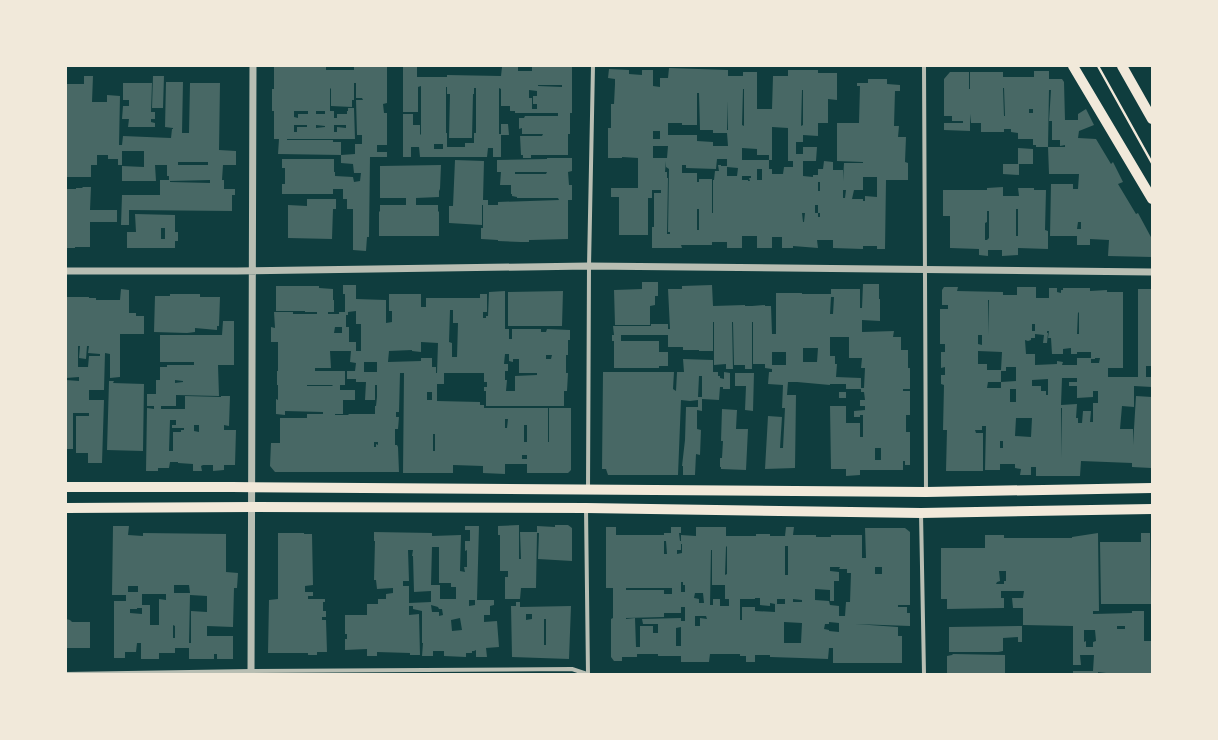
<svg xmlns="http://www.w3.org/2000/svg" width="1218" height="740" viewBox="0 0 1218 740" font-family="'Fira Sans Condensed',sans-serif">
<rect width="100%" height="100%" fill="#0f3d3e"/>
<!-- building -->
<path fill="#486865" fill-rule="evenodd" d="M354,66L378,67V66H387V103L383,104L384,113H387V145H377V152H387V157H370L369,237H367L366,251L353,250V209H347V199H343V189H333V194H282V184H285V168H282V159H334V172H335V176L353,177L354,182L360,181L361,173H354L353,164L341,163V155L355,154V144H362V135H357L356,100H363L362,98H356V83H354V100H352V107L331,106V88L330,89V111H334V118H337V114H347V111H348V108H354L355,139H287V140H333V142H341V155L278,154L279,139H274V111H272V89H274V67H326V70H354ZM294,111H308V114H298V118L294,117ZM316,111H325V114H316ZM294,125H307V127H297V132H294ZM316,125L325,126V127L316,128ZM334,125H346V128L337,127V132H334Z
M403,66H417V77H447V75L501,76L502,67H518V71H532V67H572V113H570V134H568V155H531V158H523V155H521L520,136H542L543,134H522V128L519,129V118H524L525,116H558V113H515V111H510V106H501V89L499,88V134H501V157H493V148H488L487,157H420L419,147H411V157H403V114H413V125H420V134L421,135V86L418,87V112H403ZM538,85H562V87L538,86ZM446,87H447V94H450L449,138H472L473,94H474V88H476V133H474V143H465V147H447V133H446ZM529,90L537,91V96H533V104H537V109H532V98H529ZM434,144H443V149H434Z
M669,68L728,70V76H743V72H757V109H772L773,76H788V70H818V73H837V100L828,99V123H818V136L803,135V142H796V154H803V147H817L816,161H803V176L813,177V175H818V169H823L824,161L833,162V170H843V181L844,163H863V162L837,161V123H859L860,86H857V83H868V79H887V84L900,85V91H895L894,126H899L898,137H906L905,162L908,163V180H886L885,249H877V246H863V249L833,248V240H817L818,248L793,246V248H782V237H772V248H757V236H742V248H727V242H712V245H681L682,248H652V227H654V193H661V190H652V198H648V235H619V197H611V188H638V158L622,157V158H608V128H611V104H614L615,84V79L608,78L609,69L629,70V74L642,75V70H653V86L660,87V78H668ZM743,89H744V126L742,125ZM802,90H803V125L801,126ZM697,93H699L700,130H713V133H727L728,146H713V142L697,141V135H668V123H682V125H697ZM728,101V130H727ZM772,127L788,128V161H793V167H784L783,174H772V169H769V160H772ZM653,131H660V139H653ZM653,146H668L667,158H653ZM742,148L757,149V155H769V160H742ZM717,159H727V166H721V165H718L719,171H715L714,180H713V213H712V179H699V182H697V173H682V165H686V168L716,169ZM666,161V167L669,169L668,232H670V234H667L668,178H667V172H665ZM727,167L738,168L737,176H727ZM757,169H762V180H757ZM742,176H751V178H749L750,181H748V180H742ZM863,177H877V197L865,196V201H863V199H852L854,190H863ZM818,182H820V191H818ZM843,190H846L845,198H843ZM815,205H818V213H820V217H818V213H815ZM697,209H699V230H697ZM802,213H805L804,222H803Z
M1034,71H1049V79H1062L1064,82L1065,120H1078V114L1086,109L1094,125L1079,131L1078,138L1096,139L1111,164L1113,162L1123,182L1118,184L1136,214L1138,213L1152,239V257L1108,256L1109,240L1090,239V245H1077V236H1050L1051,184H1073V189H1078L1079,174H1049L1048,147H1065V145L1060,146V140H1052V121H1049L1051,90H1049L1048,147H1036V145H1033V139H1018V133L1011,132V129H1004V132H981V123H971L970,114V131L944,130V123H963V121H952V116H944V79L950,72H969V89H970V72H1003V77H1034ZM1003,88H1004L1005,116H1004ZM1029,109H1033V113H1029ZM1078,222H1081V229H1077Z
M84,76H93L92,102H107V95L120,96L119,145H122L123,136L171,138L172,129H173V128L165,127L166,82H183L182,133H189L190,83H220L219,150L236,151V165H223L222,180H224V189H235V195H232V211L129,210V225H121L122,195H160V180H169V176H167V165H155L156,181H122V166L144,167V151H122V165H118V159H108V155H97V165H91V177H66V84H84ZM178,162H208V165H178ZM210,180V183L170,182V181Z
M153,76H164L163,108H152Z
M123,83H152L151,112H155V119H151V122L155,123V127H128L129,119H122L123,106H129V100H123Z
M501,124H508L509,135H501Z
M1018,148L1033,149V164H1019V175L1003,174V164H1018Z
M547,158H572V171L568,172L569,185H572V200H568V239L531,240H529V242H521L498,241V240L481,239V228H483V205H482V225L449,223V206H453L455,160L484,161L483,200H488V205H498V202L559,200L558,198H517V197L512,196V194H511V185H500L501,172H497V160L547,159ZM515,172H547L546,174H515Z
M441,165L440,189L439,191V197L416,198V205H438V211L439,212V236H379V212L380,211V205H406V198H380V166Z
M83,187H91L90,210H117V222H90V247H75V248H66V189H76V188H82Z
M1003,187V196H1019L1018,188H1034V190H1046L1045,230L1048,231V249L1018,248V255L1002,256V250H988V256L979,255V249L950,248V216H943V190H987V188ZM1016,209H1018V236H1016ZM987,211H989V238L987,240H985V223L987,222Z
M307,199H336V209H333L332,239L288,238V205L307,206Z
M135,214L175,215V232H178V241H175V248H127V232H136ZM161,228H165V239H161Z
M642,282H658V296H655V305L650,306V325H615L614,290L642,289Z
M863,284H879V299H880V321L862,320V332L894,331L893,337H901V350H908V368H910V389H903V391H910V415H906V432H910V465H905V461H903V470H860V475L846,476V469H831L830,406H846V423H860V437H863V415H860V417H854V411L865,410V406H860V400H865L864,392H861V389H846V384H830V385L797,382H788L787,395H796L795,468L765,469L768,416L782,417L780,448H783L785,408H782L783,385L768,384L769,372H772V369L765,368V364H753V322H752V369H745V365H734L733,322H732L733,369H726V364L714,365V322H713V351H699V350H683V347H668V335H621V341H659V352H668V366H659V368H614V341H612V335H614L613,326H651V324H668V329H670L668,289H682V286L712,285L713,306L745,305V306H752L765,305V306H771L772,334H776V293H802V294H831V289H860V308H862ZM831,297H834L833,314H830ZM830,337H849V358H862L861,368H865L864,388H861V378L836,377L837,364H835V356H830ZM803,348H818L817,362H803ZM772,352H786V365H772ZM875,448H881V460H875Z
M343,285H356V299L386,300V323L392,322V311H389V294H421V307H426V298H480V294H487V312H483V318H486V316H488L489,292L505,291V329H509V339H512V329H541V332H546L547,329L570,330V340H568V355H566V373H568L567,391H564V406H486V391H484V387H487V382H484V373H444V384H437V401L480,402V405H484V408H548V442H549V408H571V470L568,473H527V464H505V474L483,473V466L453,465V473H403L404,373H400L399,412H396V417H399L398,429H395V445H397L398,447L399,472H275L270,466L271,443H280V418H307V414H323V412L285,411V415L276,414V399L278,400V385H277V371H278V342H271V327L275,328L274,312H293V314H317V312H305V311H276V286H319V288L333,289V300H334V312H328V314H339V312H345V294H343ZM450,310H453V323H458L457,357H452V343L449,342ZM356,311V324H361V351H356V342H349V327H346V315H348V312ZM335,327H342V333H334ZM421,342L438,343L437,373H436V367H432V358H421V361L388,362L389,351L412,350V351L421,352ZM330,351H351L350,362L356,363L355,371H347V379H356V382H366L365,400H375V385H377V397L376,406H375V414H349L348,415H335V414H343V400H355V390H340V385H345V371H315V368H331ZM505,354H509V361L513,362V359H519V373H537V375L515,376V391H506L507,380H505V371H508V364H504ZM546,355H552L551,359H546ZM364,362H377V372H364ZM307,385H333L332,386H307ZM427,392H432V400H427ZM505,419H508L507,428H505ZM524,425H527V442H524ZM433,434H435V451H433ZM374,442H378V445L376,444V447H374ZM522,455H527V459H522Z
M944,287H958L957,291L1003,292V295H1017V287H1036V298H1049V288H1057V292L1061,293V290H1063V288H1090V291L1107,290V292H1123V368H1108V377H1138V289H1152V366H1146V377H1152V387L1134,386V407L1122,406L1120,429H1133V445L1136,396L1152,397V465L1151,464V468L1132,467V463L1081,461L1080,476H1036V467H1031V475H1020L1021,469L1015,468V464H1000V470H985L986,426H982V430H975L976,433H983V471H946L947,430H943L944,385L941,384V375H945V367L941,368V352H945V344H940V309H948V305H942V290ZM988,300H989L988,335ZM1078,312L1079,313V334H1077ZM1032,324H1035V331H1032ZM1047,331H1049L1048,338H1051L1052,354H1063V349L1071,348V354H1077V352H1091V358H1077V365H1062L1063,362L1057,361V364L1035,365V354H1026L1025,340L1028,341L1031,340V338H1035V334L1044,335L1043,343H1047L1048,333H1047ZM978,335H982V345L978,344ZM978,351L1002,352L1001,370H987V364H978ZM1095,358H1100L1099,363H1091V359H1095ZM1006,367H1016V381L1001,382V388H987L988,382H1001V371H1006ZM1062,378H1077V382H1069V386H1077V398L1093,397V391H1098V403H1093V422H1090L1091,411H1083L1082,423H1078V418H1076L1077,404L1061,405ZM1048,379V395H1046V391H1041V386H1032V380ZM1010,389H1016V402H1010ZM1061,408H1062L1061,458ZM1016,418H1032L1031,437L1015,436ZM1000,441H1003V448H1000Z
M121,289L129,290V313H136V316H144V334H120V377L110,378V354L105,353L104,390H89V400H104L102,463H88V453H76V416H89V413H73V449H66V380L79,381V377L66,378V297H89V298H96V300H120ZM78,346H80L79,358L86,359L87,346H89L88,353L100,354V356H89L88,367H78Z
M563,291L562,326H508V292Z
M170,294H200V297H220L219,326H217V330L195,328V332L187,333L154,332L155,296H170Z
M223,321H234V365H218L219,396L176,395V406H161V409H185V396L221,397V396H230L229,426L224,425V430H236L235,465H224V470L213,471V465H203L201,466L202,471H193V464L178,463V462H170L169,468H158V471H146L147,408L154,409V406H147V394H156V380H160V367H167V365H194V362H160V335H222ZM175,380L183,381V382L175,383ZM170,420H176V425H172V428H184V430H181V432H173V451H169ZM194,425H199V432L194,431Z
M683,359L713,360V372H718V376H720V378L724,379V372L730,373V389H723V387H720L719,400L702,399V411L697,410V429L701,430L700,455L696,454L695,475H683V466H682L685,440L686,407H698V400L690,401L681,400L678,475H608L606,469H602L603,372H674L673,389L676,391L677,372H684ZM699,376H702V397H698Z
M735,373H754L753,411L745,410L746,386H735Z
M109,381H114L113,383L144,384L143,451L107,450Z
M839,392H846V398H839Z
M722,409L737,410L736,429H748L746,470L721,469V467H720V458H722L723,441H721Z
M519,525V559H521L520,532H537V526L555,527V525H568L572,528V561L538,559L539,533H537L536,588H521L520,599H505V577H508V571H500V535H498V526Z
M113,526H129L128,535L143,536V533L226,534V572L238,573L237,588H234L233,627L207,626V636H233V659H217V654H214V659H189V648H175V653H159V659H141V643H137L136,652H125V658H114V601H126V595H112ZM174,585H189L190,593H174ZM128,586H138V592H128ZM142,594H166V600L159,599V625H150V605H142ZM190,595L207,596V612L191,611V643H189ZM137,608H142V614L130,613V609H137ZM173,625L175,626V638H173Z
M465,526H479L477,600H494V605L490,606V615H484V622L497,621L499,647L486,648L487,657H476V650L474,651H472V653H466V657L444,656V651H433V656H422L423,643H422V611L413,609V606H409V615L419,614L420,655H410V653L377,652V656H367V649L345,650V639H347V634H345V615H367V604H378V599H386V594L393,593V588L377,589L376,580H374L375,541H374V532L432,533V536L461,535L460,571L465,572L464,567H467V550L465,551V541H470V530H465ZM432,547H439V583H451V587H456V599H440V585H431ZM408,550H413L412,556H413L414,592L431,591V602L409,603V586H403V581H409ZM469,600H475V605L469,606ZM431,605L438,607L439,609H442L443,615L439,616V612H432ZM460,618L462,630L452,631L451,620Z
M606,527H616V535H664V533H671V527H681V533H679L680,541H681V535L696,536V527H726V536H756V534H770V536H785L786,527H794L793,535H816V537H831V535H862V558H866L865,528H905L910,532V605H898V607H907V613H910V626L855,624L898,627V636H902V663H833V648H829L828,659L801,658L770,657V655H755V662H746V656H740V654H710L709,662H681V656H658V654H637V657H622V661H614L611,657V619L613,618V588H606ZM664,541H666L667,554H664ZM681,544H682V553L677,554V550H681ZM727,546V574L725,575L726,547ZM785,546H788V575H785ZM711,550H712V585H725V599H729V606H720V599H713V605H710ZM830,567H840L839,569H847V573H851L850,602H846L845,616H839V606L830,605L829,601L815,600V589L830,590V601H834V581H839V572L830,571ZM875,567H882V574H875ZM681,582H683V585H685V592H681ZM626,588H672V594H664V590H626ZM695,593H703L704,603H699V599L694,598ZM755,598H760V605L770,606V603L775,604V612L755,611V607H742V620H740V599H755ZM777,599H785V604H777ZM793,599L802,600V602H793ZM681,607H685V621H681V618L642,619L643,624H658V633H653V626H640V647H636L635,618L626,619V618L664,617V613H681ZM695,616H706L707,619L700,618V626H695ZM784,622L802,623L801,643H784ZM829,622L839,623V632L829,631V630L824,629L825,624H829ZM681,627V646H676V628Z
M278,533H304V534H312L313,585L305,586V592H313V596H308V599H325V602H323V611H326V617H322V620H326L327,652H317V655H308V653H268L269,600L278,599Z
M1098,533L1099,611H1093V614L1132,613V611H1144V641H1152V674H1106V673L1098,672V674H1073V671H1093L1094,655H1080L1081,665H1073V626L1023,625V608H1013L1012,598H1023L1024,591H1001V598H1004V608L947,609V599H941V548H985V535H1004V538H1072V537ZM999,571H1006V581H1004V584H996L997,582L1000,581ZM1117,626H1125V629H1117ZM1084,630H1095L1096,641L1093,642V647H1086V641L1084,642Z
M1141,533H1150L1151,604H1101L1100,542H1141Z
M516,602H520V607L571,606L569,659L512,657L511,606H516ZM526,614H532V619L526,620ZM544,619H546V645H544Z
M66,619L70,620L72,622H90V648H66Z
M1022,626V642H1018V637L1003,638V651L998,652H949V627Z
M953,654L1005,655V674H947V656L952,655Z"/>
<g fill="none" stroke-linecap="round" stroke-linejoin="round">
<!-- path -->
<path stroke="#f1e9da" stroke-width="2.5" d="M1098,66L1152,163"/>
<!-- minor -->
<path stroke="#b8beb3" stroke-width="4" d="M924,66L926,491
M588,489L589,266L593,66
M586,508L588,674
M921,513L924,674
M66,674L251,671L572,669L587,674"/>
<!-- tertiary -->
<path stroke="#b8beb3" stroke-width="7" d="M66,271H237L589,266L1152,272
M251,674L253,66"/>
<!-- primary -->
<path stroke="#f1e9da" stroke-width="10" d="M1073,66L1152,199
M1122,66L1152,119
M66,487H232L926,492L1152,488
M66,508L252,507L586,508L921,513L1152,509"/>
</g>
<!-- border -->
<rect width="1218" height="740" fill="none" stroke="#f1e9da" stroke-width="134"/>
</svg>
